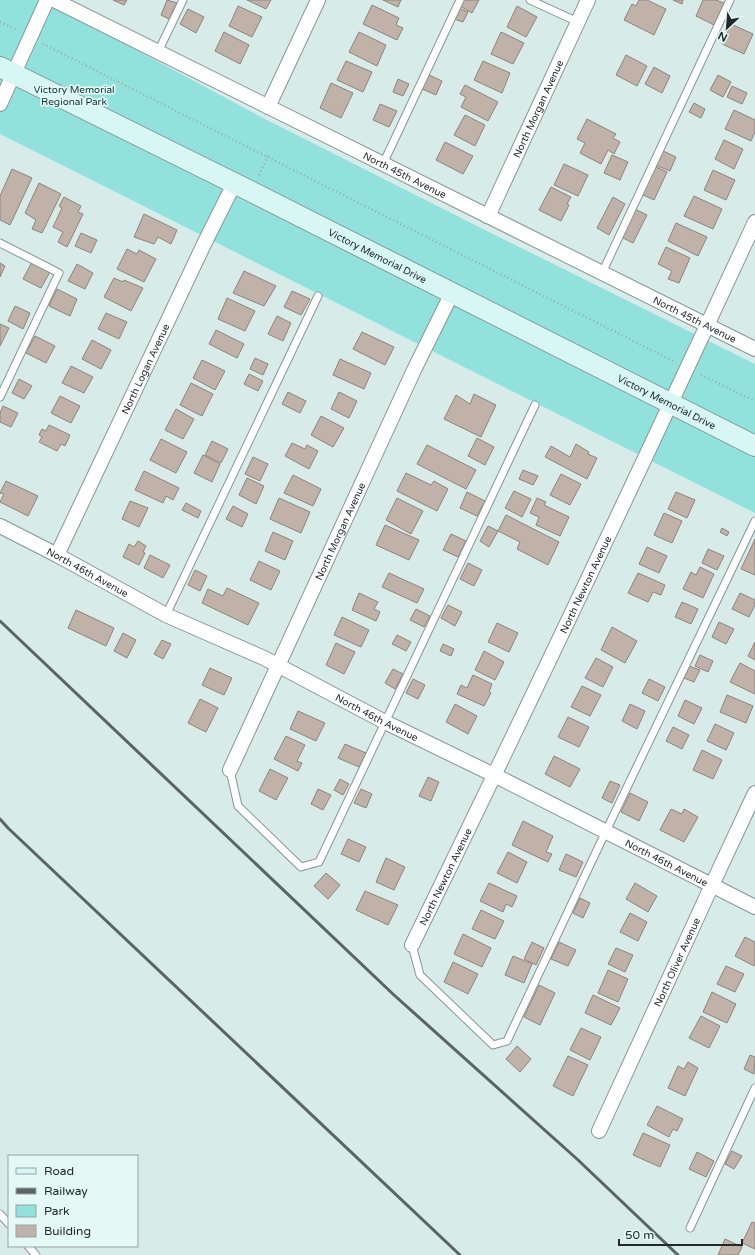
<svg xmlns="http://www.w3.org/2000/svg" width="755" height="1255" viewBox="0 0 755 1255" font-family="'Varela Round',sans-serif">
<rect width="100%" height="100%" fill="#d7ebe9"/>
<!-- green -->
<path fill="#91e2dd" d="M0,0H43L47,2L263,118L481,228L755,364V513L0,134Z"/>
<!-- building -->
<path fill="#c0b2a9" stroke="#908379" d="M113,0H127L124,5Z
M167,0L177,3L169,19L161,15Z
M247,0H271L266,9Z
M383,0H401L398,7Z
M463,0H479L472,13L460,6Z
M639,0H647L666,9L654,35L624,20L632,4L636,6Z
M673,0H683L682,4Z
M703,0H716L724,3L714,25L696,16Z
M372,5L399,18L396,25L403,28L397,40L363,24Z
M238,6L262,17L252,37L229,26Z
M517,6L537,17L526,37L507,27Z
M459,8L468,12L463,22L454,19Z
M188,9L204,17L196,33L180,24Z
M731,24L753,34L744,54L722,44Z
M224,32L249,45L240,64L215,51Z
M359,32L386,45L377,66L349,52Z
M501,32L524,43L513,64L491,54Z
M626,55L647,66L637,86L616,75Z
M346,61L372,72L363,92L337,80Z
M483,61L510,73L502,93L474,80Z
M654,67L670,76L662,93L645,84Z
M427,74L442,81L436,95L420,88Z
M718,75L731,82L723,97L710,90Z
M398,79L409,84L403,96L393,92Z
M331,83L353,93L341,118L320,108Z
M465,85L498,102L488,121L461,107L466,97L460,94Z
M732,86L747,93L742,104L727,97Z
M694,103L705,109L701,118L689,112Z
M380,104L397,111L389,127L373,120Z
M734,110L755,120V132L751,141L725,129Z
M465,115L485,125L475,146L454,135Z
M587,119L616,134L613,138L620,142L614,154L608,150L601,164L580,153L585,143L577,139Z
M724,140L743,149L734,169L715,159Z
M445,142L473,156L463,174L436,160Z
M661,150L676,157L670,171L655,165Z
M612,155L628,162L620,180L604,173Z
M564,164L588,175L578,196L554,185Z
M654,166L667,172L654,200L641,194Z
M12,169L32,178L10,225L0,220V196Z
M713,170L735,180L726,200L704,190Z
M39,183L61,194L42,233L32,229L36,220L25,213Z
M551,187L571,197L567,204L569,205L561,221L539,210Z
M694,196L722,209L713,229L684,216Z
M64,197L81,206L78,212L83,214L67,247L58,242L63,232L53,227L62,208L59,206Z
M613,197L625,204L609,235L597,228Z
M635,209L647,215L633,243L621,237Z
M144,214L177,230L171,244L158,237L154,244L134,237Z
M676,223L707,237L698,256L668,241Z
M81,233L97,240L91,253L75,246Z
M666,247L690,258L679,283L668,279L672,271L658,264Z
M127,249L137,254L139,250L156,259L144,282L117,269Z
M32,262L50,272L41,288L23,279Z
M0,263L5,266L0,277Z
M77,264L93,273L85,289L68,281Z
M244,271L276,286L264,306L233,293Z
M114,278L123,282L124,280L143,288L131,311L104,297Z
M57,289L77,299L70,316L49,306Z
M292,291L310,299L301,315L284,307Z
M227,298L255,311L245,331L218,319Z
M15,306L30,313L23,329L8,321Z
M106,313L127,322L119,339L98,329Z
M277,316L291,323L283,341L268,334Z
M0,324L9,328L0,346Z
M216,330L244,344L237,358L209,344Z
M362,332L394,347L385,365L353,349Z
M35,336L55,346L46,363L26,353Z
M92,340L111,350L101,369L82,359Z
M255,358L268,364L263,375L250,369Z
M340,359L371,373L364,389L333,375Z
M202,360L225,371L215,390L193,378Z
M71,366L93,377L84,393L62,383Z
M249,374L263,381L258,391L244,384Z
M19,379L32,386L24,399L12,393Z
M191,383L213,394L202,416L180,405Z
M288,392L306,401L300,413L282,404Z
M339,392L357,401L349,418L331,409Z
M474,394L496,405L481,437L444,419L456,395L470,404Z
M60,396L80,406L71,423L51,413Z
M3,406L18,413L11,427L0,422V413Z
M176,409L194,419L183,439L165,430Z
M321,416L344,428L333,447L311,435Z
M49,425L70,435L65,446L61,444L57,451L39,442L42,437L39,435L42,429L46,431Z
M477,438L494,447L485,465L468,456Z
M161,439L187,452L176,473L150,460Z
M212,441L228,449L221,463L205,455Z
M292,443L305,449L307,445L318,451L309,469L285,456Z
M576,444L589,452L588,454L597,458L587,479L545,457L551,446L570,457Z
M427,445L476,470L466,489L417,464Z
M203,455L220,464L212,482L194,473Z
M253,457L268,464L260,481L245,474Z
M523,470L538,476L533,485L519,479Z
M144,471L179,488L173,500L166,496L163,503L135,490Z
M406,473L431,485L434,481L448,489L437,511L397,491Z
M561,474L581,484L570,505L550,495Z
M293,475L321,489L313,506L284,493Z
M247,478L264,486L256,504L239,495Z
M6,481L38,496L28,516L0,502L4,494L0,493Z
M514,491L531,499L522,517L505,508Z
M467,492L485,501L477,516L460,508Z
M676,492L695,500L687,518L668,509Z
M279,498L310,512L301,533L270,519Z
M397,498L423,511L411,534L386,520Z
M537,498L546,502L544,505L569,517L560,536L536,525L539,517L530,513Z
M130,501L148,508L139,527L122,519Z
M186,503L201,511L198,518L182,510Z
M233,506L248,514L242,527L226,519Z
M664,513L682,521L672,543L654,535Z
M506,515L559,542L548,565L517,549L520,542L498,531Z
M385,525L419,540L409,560L376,545Z
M488,526L498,531L489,547L480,541Z
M722,528L729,532L727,536L720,532Z
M273,532L293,541L285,560L265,551Z
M451,534L466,541L458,557L443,550Z
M755,539V575L741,569Z
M138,541L146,546L143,552L145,553L139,565L123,557L129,544L134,547Z
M647,547L667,556L659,573L639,564Z
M708,549L724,556L717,570L702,563Z
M150,555L170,565L163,578L144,568Z
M259,561L280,571L271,590L250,580Z
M468,563L482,570L474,586L460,579Z
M700,567L714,574L703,598L683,589L691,572L696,575Z
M195,570L207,576L200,591L188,585Z
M389,573L424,589L417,603L382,587Z
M638,573L665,585L661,595L653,592L648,602L628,593Z
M227,588L259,603L248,625L202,603L208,589L223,596Z
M359,593L378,602L374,609L380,612L376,621L352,610Z
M740,593L755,600V605L749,617L732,609Z
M682,602L698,609L691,624L675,617Z
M448,605L462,612L455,626L441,618Z
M416,609L430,616L424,627L410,620Z
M76,610L114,628L106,646L68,628Z
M342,617L369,630L361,647L334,635Z
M719,622L734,629L726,644L712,637Z
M497,623L518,633L509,652L488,642Z
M612,627L637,641L625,663L601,650Z
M123,633L136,640L127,658L114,651Z
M397,635L411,642L406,651L392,644Z
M162,640L171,644L163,659L154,654Z
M755,642V660L748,656Z
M336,643L355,652L344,674L326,665Z
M443,644L454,649L451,656L440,651Z
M484,651L504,662L495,680L475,670Z
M700,655L713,661L708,672L695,666Z
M596,658L613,667L603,687L585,678Z
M740,663L755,671V694L730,682Z
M689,666L700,670L694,682L684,678Z
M210,668L232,678L224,695L202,685Z
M393,669L403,674L395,689L385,683Z
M473,675L492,684L489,692L491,693L484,706L457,694L461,685L467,688Z
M413,679L425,685L418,699L406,693Z
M649,679L665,687L658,701L642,693Z
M582,686L601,695L590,716L571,707Z
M727,695L753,706L746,723L720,712Z
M200,699L218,708L206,732L188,723Z
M685,700L702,708L694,724L678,716Z
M455,704L477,716L468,734L446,722Z
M630,704L645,711L637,729L622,721Z
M298,711L325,723L316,741L290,729Z
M568,717L589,727L579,747L558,737Z
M715,724L734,733L726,750L707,741Z
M673,727L689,735L682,749L666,741Z
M286,736L305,745L297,761L302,763L298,771L274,759Z
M345,744L366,753L359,767L338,758Z
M702,750L722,760L713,779L693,770Z
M554,756L580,769L570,787L545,774Z
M270,769L288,778L276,800L259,791Z
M428,777L439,782L431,801L419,796Z
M340,779L349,784L343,795L334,790Z
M610,781L620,785L612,803L602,798Z
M318,789L331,795L323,810L311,804Z
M361,789L372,794L366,808L354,803Z
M630,793L648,802L639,821L621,812Z
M671,809L682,814L684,809L698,817L684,842L660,830Z
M523,821L553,836L546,852L552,854L548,862L512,845Z
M348,839L366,847L359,862L341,854Z
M508,852L527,862L517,883L497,873Z
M566,854L583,862L576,877L559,870Z
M386,858L405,867L394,890L376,882Z
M326,873L340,885L328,899L314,886Z
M489,883L517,896L512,907L506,904L503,912L480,901Z
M635,883L657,896L648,912L626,899Z
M365,891L398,905L388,925L356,910Z
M580,898L590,903L583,918L573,913Z
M481,910L504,921L495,939L472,929Z
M630,913L647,922L638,941L620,932Z
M463,934L491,948L482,967L454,954Z
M745,937L755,942V963L754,966L735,956Z
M532,942L544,948L536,965L524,959Z
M559,942L576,950L568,966L551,959Z
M616,948L633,955L625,972L608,964Z
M513,956L532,964L524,983L505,975Z
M453,962L478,974L468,994L444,982Z
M726,966L744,974L735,992L717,984Z
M608,970L628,979L618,1002L598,993Z
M539,985L555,993L540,1025L524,1017Z
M712,992L736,1004L727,1023L703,1012Z
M593,995L620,1008L611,1025L585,1013Z
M701,1016L720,1026L709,1048L689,1038Z
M581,1028L601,1037L590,1060L570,1050Z
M517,1046L531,1059L520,1072L506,1059Z
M750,1055L755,1057L754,1074L744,1069Z
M568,1056L588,1065L573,1096L553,1086Z
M688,1062L698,1068L685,1096L668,1088L678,1066L684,1069Z
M657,1106L683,1119L677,1131L673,1129L669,1137L647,1125Z
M643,1133L670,1145L660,1167L633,1155Z
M732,1151L742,1156L734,1169L725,1164Z
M697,1152L714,1161L706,1177L689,1169Z
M752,1222L755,1223V1249L742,1243Z
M725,1239L742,1247L738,1255H718Z"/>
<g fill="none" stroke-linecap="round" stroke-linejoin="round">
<!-- lane casing -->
<g stroke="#859795" stroke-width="9">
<path id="lane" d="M530,0L578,22
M158,52L183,0
M383,164L460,0
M0,243L59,273L0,397
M602,273L730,0
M166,615L318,296
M230,770L238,806L301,867L319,862L535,405
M412,945L420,975L493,1045L507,1041L606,831L755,521
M0,1214L9,1224
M690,1228L755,1088
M28,1246L36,1255"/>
</g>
<!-- street casing -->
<g stroke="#859795" stroke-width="16">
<g id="street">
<path id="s1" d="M54,0L755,349"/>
<path d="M0,104L47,0"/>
<path d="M268,107L318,0"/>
<path id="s2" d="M487,216L490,212L588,0"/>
<path id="s3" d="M0,526L57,555L166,615L264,658L385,722L494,775L755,907"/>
<path id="s4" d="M57,555L205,242L234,184"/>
<path id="s5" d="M230,770L414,370L452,293"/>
<path id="s6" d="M412,945C529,705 643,464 755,222"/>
<path id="s7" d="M599,1131L712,885L755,793"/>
</g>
</g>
<!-- secondary casing -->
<g stroke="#859795" stroke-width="22">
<g id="secondary">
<path id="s8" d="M0,67L252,192L755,446"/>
</g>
</g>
<!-- path -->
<path stroke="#9cabaa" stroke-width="2.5" stroke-dasharray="1 3" stroke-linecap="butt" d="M0,22L17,30
M43,44L675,362
M259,175L268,156
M701,375L755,401"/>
<!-- lane -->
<use href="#lane" stroke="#fff" stroke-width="7"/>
<!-- street -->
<use href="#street" stroke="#fff" stroke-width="14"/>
<!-- secondary -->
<use href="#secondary" stroke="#d8f6f4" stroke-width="20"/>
<!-- rail -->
<path stroke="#596463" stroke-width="3" d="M0,621L394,995L577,1159L678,1255
M0,819L8,828L460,1255"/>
</g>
<g text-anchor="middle" stroke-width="3.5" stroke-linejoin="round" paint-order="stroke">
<!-- park labels -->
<g font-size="10" fill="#083533" stroke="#e4f8f6">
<text x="74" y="93">Victory Memorial<tspan x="74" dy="12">Regional Park</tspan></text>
</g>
<!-- street labels -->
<g font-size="10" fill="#222929" stroke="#e4f8f6">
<text dy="4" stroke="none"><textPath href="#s2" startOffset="119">North Morgan Avenue</textPath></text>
<text dy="4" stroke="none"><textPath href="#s1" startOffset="392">North 45th Avenue</textPath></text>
<text dy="4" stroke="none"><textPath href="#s8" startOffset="422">Victory Memorial Drive</textPath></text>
<text dy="4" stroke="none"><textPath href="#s1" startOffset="716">North 45th Avenue</textPath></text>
<text dy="4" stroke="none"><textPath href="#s4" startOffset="206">North Logan Avenue</textPath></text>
<text dy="4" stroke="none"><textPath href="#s8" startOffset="746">Victory Memorial Drive</textPath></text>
<text dy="4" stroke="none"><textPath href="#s5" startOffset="263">North Morgan Avenue</textPath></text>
<text dy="4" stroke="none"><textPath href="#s3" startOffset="99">North 46th Avenue</textPath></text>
<text dy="4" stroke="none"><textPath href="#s6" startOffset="400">North Newton Avenue</textPath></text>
<text dy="4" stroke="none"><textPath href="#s3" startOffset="423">North 46th Avenue</textPath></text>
<text dy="4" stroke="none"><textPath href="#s3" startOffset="747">North 46th Avenue</textPath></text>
<text dy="4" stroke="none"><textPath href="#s6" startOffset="76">North Newton Avenue</textPath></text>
<text dy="4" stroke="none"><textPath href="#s7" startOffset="186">North Oliver Avenue</textPath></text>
</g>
</g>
<!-- legend -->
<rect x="8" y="1155" width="130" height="92" fill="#e4f8f6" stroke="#96a5a4"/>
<rect x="16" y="1168" width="20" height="6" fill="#d8f6f4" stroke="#96a5a4"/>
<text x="44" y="1175" font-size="12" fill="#222929">Road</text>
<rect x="16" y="1188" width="20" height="6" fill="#596463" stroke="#96a5a4"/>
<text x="44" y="1195" font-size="12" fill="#222929">Railway</text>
<rect x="16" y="1205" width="20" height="12" fill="#91e2dd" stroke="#96a5a4"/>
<text x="44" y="1215" font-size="12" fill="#222929">Park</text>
<rect x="16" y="1225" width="20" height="12" fill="#c0b2a9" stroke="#96a5a4"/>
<text x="44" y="1235" font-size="12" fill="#222929">Building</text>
<!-- north arrow -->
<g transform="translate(727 28) rotate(206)" stroke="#e4f8f6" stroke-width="3" paint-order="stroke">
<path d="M0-3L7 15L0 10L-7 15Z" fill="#222929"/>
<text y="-6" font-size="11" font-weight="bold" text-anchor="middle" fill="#222929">N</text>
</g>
<!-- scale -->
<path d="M619 1239v6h123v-6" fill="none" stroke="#222929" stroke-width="2"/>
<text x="625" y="1239" font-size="12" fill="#222929" stroke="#e4f8f6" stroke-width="3" paint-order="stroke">50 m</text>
</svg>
